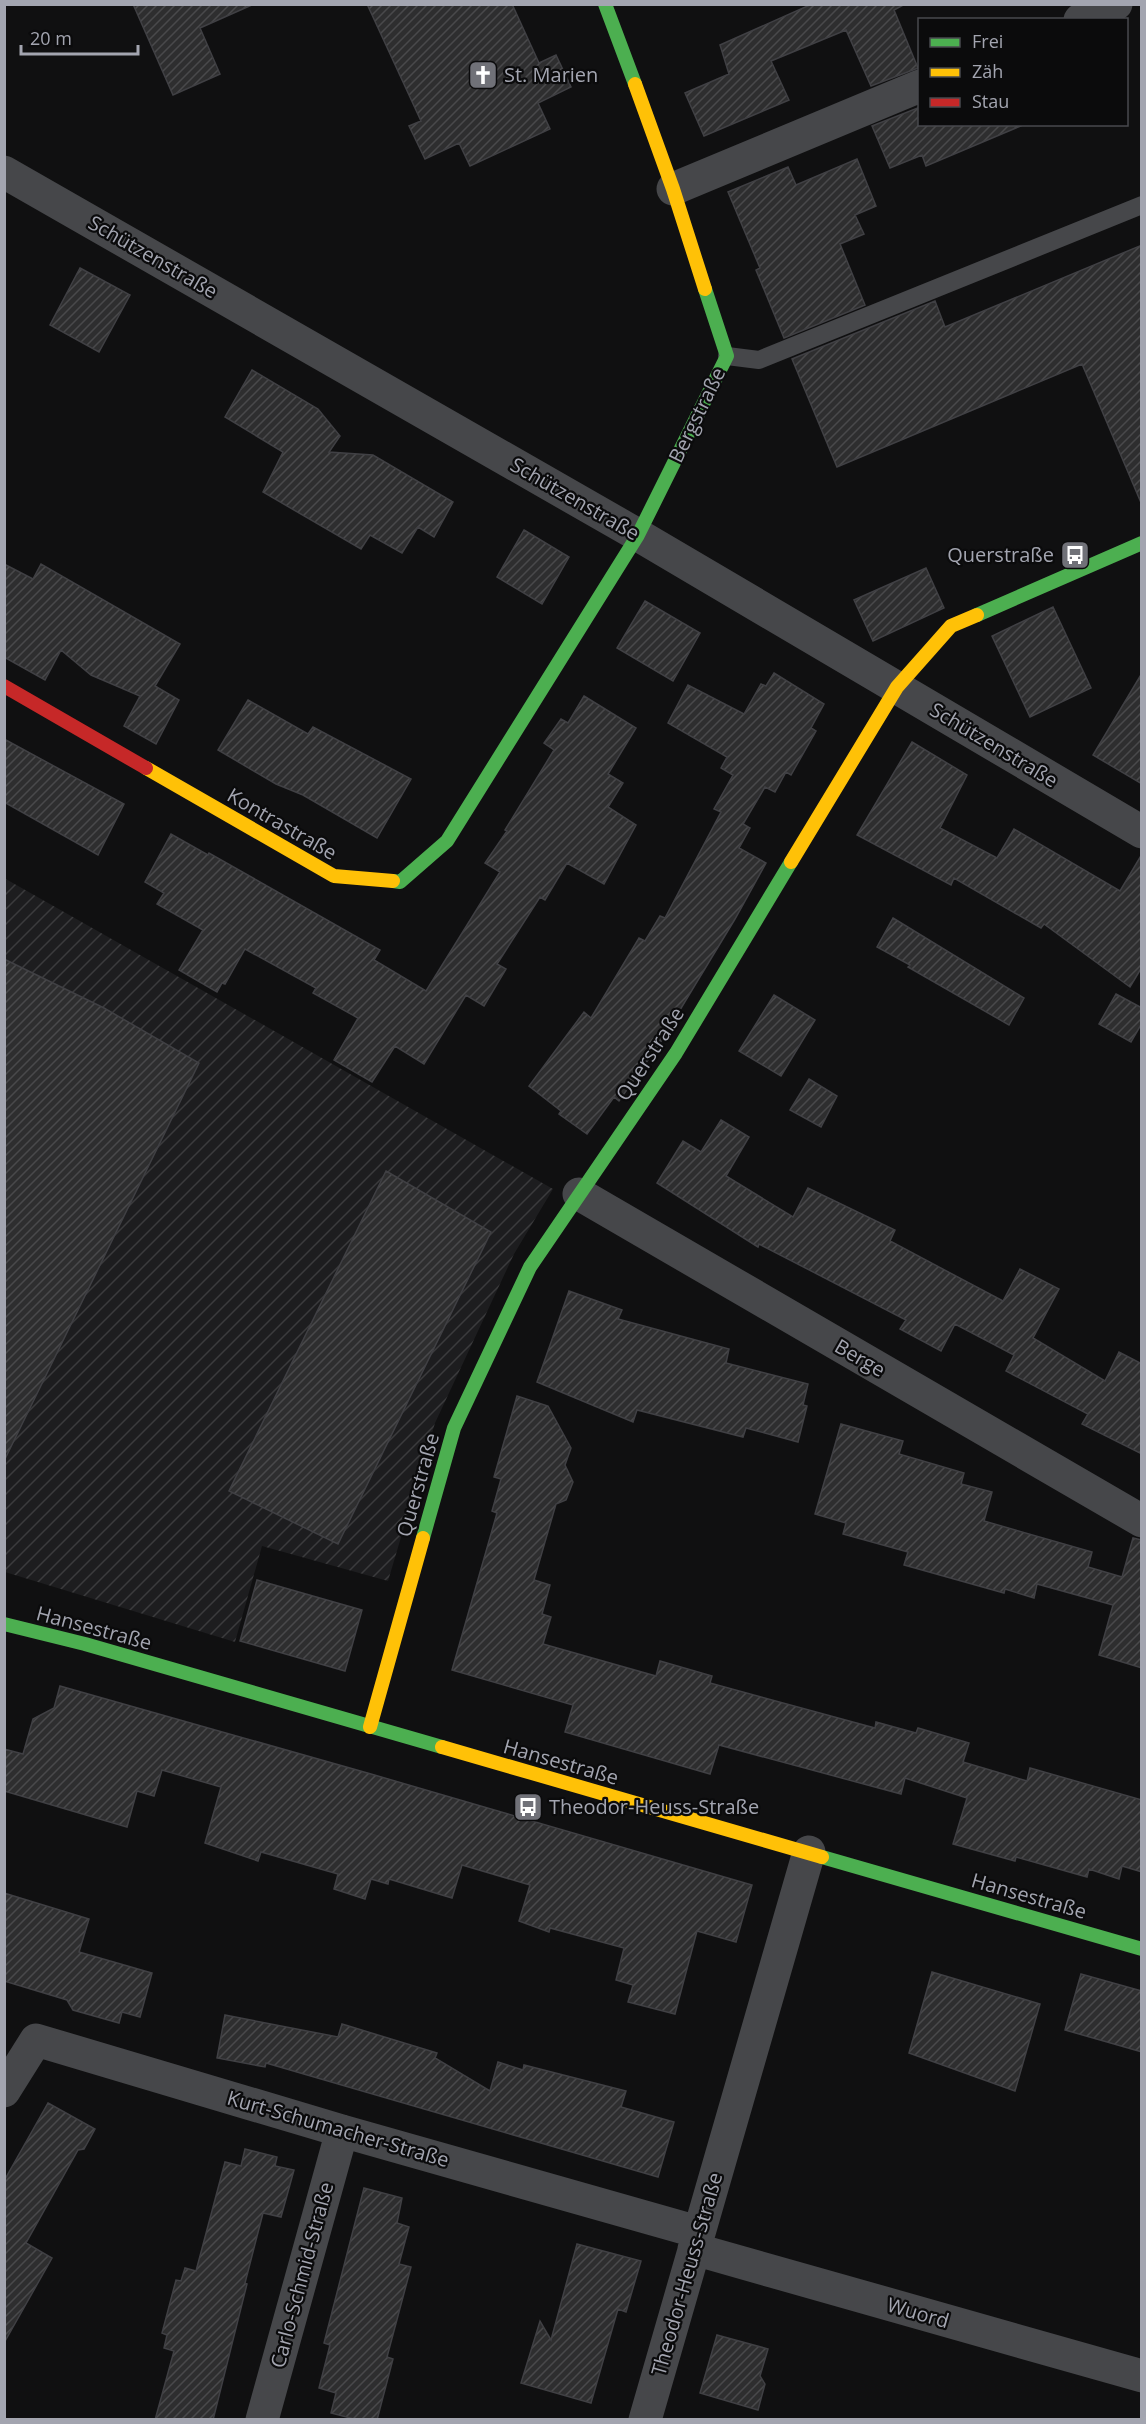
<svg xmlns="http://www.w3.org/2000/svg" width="1146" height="2424" viewBox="0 0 1146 2424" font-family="'Open Sans',sans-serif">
<defs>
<pattern id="industrial-furrows" width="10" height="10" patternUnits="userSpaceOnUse" patternTransform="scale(1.5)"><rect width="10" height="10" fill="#1d1d1f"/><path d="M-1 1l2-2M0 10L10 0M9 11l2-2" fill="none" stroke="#3b3b3d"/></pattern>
<pattern id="building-hatch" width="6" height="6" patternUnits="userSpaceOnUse" patternTransform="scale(1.5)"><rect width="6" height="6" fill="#2e2e2f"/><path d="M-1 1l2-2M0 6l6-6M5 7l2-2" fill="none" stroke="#49494b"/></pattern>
</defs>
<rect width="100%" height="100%" fill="#101011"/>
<!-- industrial -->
<path fill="url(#industrial-furrows)" d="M4,878L553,1189L514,1254L435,1423L388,1581L262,1546L235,1642L5,1572Z"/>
<!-- building -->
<path fill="url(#building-hatch)" stroke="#404044" stroke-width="1.5" d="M133,4H254L200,28L220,74L173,95Z
M367,4H512L539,63L556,55L571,87L538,103L550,129L470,166L459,143L425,159L409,126L421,121Z
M812,4H905L894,10L918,68L871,86L846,30L771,61L789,100L704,136L685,93L729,74L720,45Z
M920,107V124L1023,125L926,166L922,155L890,168L872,126Z
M857,159L876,206L855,215L864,234L840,244L865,305L784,338L756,270L760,268L728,192L788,167L796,185Z
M1142,245V505L1082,364L837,467L792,359L935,301L945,327Z
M80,268L130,295L99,352L50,325Z
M252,370L318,409L340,436L329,452L373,455L453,502L434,537L418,527L402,553L370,535L361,549L263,492L283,452L225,417Z
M524,530L569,557L542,604L497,577Z
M4,564L33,579L41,564L180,644L155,686L179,700L156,744L124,726L140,696L91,675L61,650L45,680L4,657Z
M926,568L944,608L873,641L854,600Z
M645,601L700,633L673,681L617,648Z
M1053,607L1091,688L1030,717L992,636Z
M774,673L824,704L811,728L816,731L791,775L786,772L775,792L765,787L743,824L750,828L739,848L766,863L735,919L660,1043L619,1101L614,1097L587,1134L559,1114L561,1111L529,1086L584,1012L591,1018L639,938L645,941L660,916L665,918L721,812L714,809L733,775L721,768L727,757L668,723L688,685L744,714L761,684L766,686Z
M1142,673V784L1093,755Z
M584,696L636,728L608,774L623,783L608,807L636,825L604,884L567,863L545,900L540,897L497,964L506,969L484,1006L466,995L424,1064L395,1046L372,1082L334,1060L358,1018L313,993L316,988L245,949L225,984L222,983L217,992L179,970L203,930L157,904L164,893L145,882L171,834L208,855L209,853L380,950L374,960L426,991L500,872L485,863L507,831L505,830L554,750L544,743L561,719L568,723Z
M248,700L308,734L313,727L411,779L377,838L303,795L276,784L218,750Z
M4,739L124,804L98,855L4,802Z
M912,742L967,775L940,828L997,858L1014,829L1120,891L1142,854V967L1130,987L1044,924L1041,928L954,878L951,885L857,835Z
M893,918L1024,998L1009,1025L908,967L910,965L877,947Z
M4,959L104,1008L199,1063L4,1461Z
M1116,994L1142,1008V1023L1131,1042L1099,1024Z
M774,995L815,1020L781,1076L739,1051Z
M809,1079L837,1096L821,1127L790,1110Z
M721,1120L749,1137L726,1176L793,1217L808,1188L895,1230L890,1241L1003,1301L1020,1269L1059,1289L1033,1338L1105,1381L1119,1352L1142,1364V1454L1082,1424L1088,1414L1006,1371L1014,1355L955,1324L941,1351L900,1329L906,1320L759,1244L758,1247L657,1183L683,1141L701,1152Z
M386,1171L491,1232L338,1544L229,1491Z
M569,1291L622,1310L618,1319L729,1349L726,1363L808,1384L803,1405L807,1406L798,1442L746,1428L743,1437L637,1410L633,1422L537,1382Z
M517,1396L548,1406L571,1448L565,1465L573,1482L566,1500L556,1504L534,1580L550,1585L542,1614L551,1617L543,1644L656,1676L660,1661L712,1676L710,1683L875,1728L876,1722L916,1733L918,1728L969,1743L963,1762L1027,1781L1030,1768L1142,1800V1872L1122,1866L1119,1879L1089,1869L1087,1877L1016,1857L1015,1861L953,1844L967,1798L905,1778L901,1794L719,1745L710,1774L565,1732L573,1705L452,1670L497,1513L492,1511L501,1479L494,1477Z
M841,1424L903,1441L899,1454L964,1473L961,1484L992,1492L984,1521L1092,1552L1088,1567L1122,1577L1133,1538L1142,1540V1668L1099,1655L1113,1605L1037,1584L1034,1598L1005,1589L1004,1593L904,1565L908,1552L843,1534L846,1523L815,1514Z
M257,1580L362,1610L345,1671L240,1641Z
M60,1686L371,1774L752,1885L736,1942L697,1931L675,2014L628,2002L633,1985L616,1980L624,1948L550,1928L549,1932L519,1921L530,1885L462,1865L452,1898L389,1879L388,1884L371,1879L365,1899L334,1889L338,1874L261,1852L258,1861L205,1843L221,1787L162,1770L154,1796L137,1791L127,1827L4,1791V1749L23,1754L33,1719L54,1708Z
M4,1893L89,1919L79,1952L152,1973L140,2017L122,2012L119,2023L73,2010L67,2000L4,1981Z
M932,1972L1040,2004L1015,2091L909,2053Z
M1081,1974L1142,1991V2052L1065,2030Z
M225,2015L338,2037L342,2024L437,2053L435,2058L490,2091L498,2062L523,2070L524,2065L626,2091L621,2107L674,2122L658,2177L266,2063L265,2067L217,2058Z
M48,2103L95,2129L84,2149L78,2150L26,2243L52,2258L4,2343V2181Z
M245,2149L277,2157L275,2166L294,2170L281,2217L263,2213L245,2283L247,2284L213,2420H155L174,2351L164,2348L167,2335L162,2333L176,2280L181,2281L185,2268L196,2271L225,2162L241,2166Z
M364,2188L402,2198L397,2223L409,2227L399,2264L411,2267L387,2357L393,2359L377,2420H358L331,2413L336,2393L319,2388L330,2345L324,2343Z
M577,2244L641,2261L626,2312L618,2309L591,2403L521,2383L540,2321L551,2340Z
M717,2335L768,2349L760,2376L765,2384L758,2410L700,2393Z"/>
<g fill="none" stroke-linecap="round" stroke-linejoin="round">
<!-- lane -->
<path stroke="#46474a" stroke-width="18" d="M727,356L759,360L1142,205"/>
<!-- street -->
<path stroke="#46474a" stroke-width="33" d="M1080,20L1116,4
M4,172L638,535L1142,832
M673,189L920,86
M579,1194L1142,1521
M4,2091L36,2040L342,2131L698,2232
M694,2249L1142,2376
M262,2420L342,2131
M645,2420L809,1852"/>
<!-- fast -->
<path stroke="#4caf50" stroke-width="14" d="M605,4L635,84
M977,615L1142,543
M393,881L400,882L447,841L638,535L727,356L705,289
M423,1538L454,1428L530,1267L676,1053L791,862
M4,1624L85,1644L442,1747
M822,1857L1142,1949"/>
<!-- slow -->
<path stroke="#ffc107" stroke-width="14" d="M635,84L673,189L705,289
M146,768L334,876L393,881
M791,862L897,687L951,626L977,615
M370,1727L423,1538
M442,1747L822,1857"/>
<!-- jam -->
<path stroke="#c62828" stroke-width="14" d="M4,686L146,768"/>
</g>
<!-- icons -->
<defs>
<g id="church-square" transform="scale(1.5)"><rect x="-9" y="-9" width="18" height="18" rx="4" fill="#707178" stroke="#0b0b0c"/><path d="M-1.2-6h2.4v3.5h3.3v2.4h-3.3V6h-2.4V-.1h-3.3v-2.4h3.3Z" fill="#fff"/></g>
<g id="bus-square" transform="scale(1.5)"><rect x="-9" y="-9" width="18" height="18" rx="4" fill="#707178" stroke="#0b0b0c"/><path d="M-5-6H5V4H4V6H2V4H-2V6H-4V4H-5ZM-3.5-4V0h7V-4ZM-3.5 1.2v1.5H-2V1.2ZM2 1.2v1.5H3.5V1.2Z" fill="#fff"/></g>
</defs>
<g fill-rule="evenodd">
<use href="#church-square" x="483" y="75"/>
<use href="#bus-square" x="1075" y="555"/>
<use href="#bus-square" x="528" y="1807"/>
</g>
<g text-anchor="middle" stroke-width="4.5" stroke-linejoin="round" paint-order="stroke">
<!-- poi labels -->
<g font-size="20" fill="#a3a5b0" stroke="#0b0b0c" text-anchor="start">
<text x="504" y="82">St. Marien</text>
<text x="1054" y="562" text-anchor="end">Querstraße</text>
<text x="549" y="1814">Theodor-Heuss-Straße</text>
</g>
<!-- street labels -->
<g font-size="20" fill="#a3a5b0" stroke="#0b0b0c">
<text transform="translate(153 257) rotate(30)" y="7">Schützenstraße</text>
<text transform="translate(697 415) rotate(-64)" y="7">Bergstraße</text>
<text transform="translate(575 499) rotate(30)" y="7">Schützenstraße</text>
<text transform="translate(994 745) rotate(31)" y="7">Schützenstraße</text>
<text transform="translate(282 824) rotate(30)" y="7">Kontrastraße</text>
<text transform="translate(650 1054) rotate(-57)" y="7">Querstraße</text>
<text transform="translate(860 1358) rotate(30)" y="7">Berge</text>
<text transform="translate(418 1485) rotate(-74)" y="7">Querstraße</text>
<text transform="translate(94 1628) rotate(15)" y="7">Hansestraße</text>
<text transform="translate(561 1762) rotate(16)" y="7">Hansestraße</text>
<text transform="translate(1029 1896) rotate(16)" y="7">Hansestraße</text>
<text transform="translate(338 2129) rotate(16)" y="7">Kurt-Schumacher-Straße</text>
<text transform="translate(687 2274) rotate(-74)" y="7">Theodor-Heuss-Straße</text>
<text transform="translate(302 2275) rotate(-75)" y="7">Carlo-Schmid-Straße</text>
<text transform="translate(918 2313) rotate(16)" y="7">Wuord</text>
</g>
</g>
<!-- border -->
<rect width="1146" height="2424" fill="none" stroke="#a3a5b0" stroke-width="12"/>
<!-- legend -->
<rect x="918" y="18" width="210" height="108" fill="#0b0b0c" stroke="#48494e" stroke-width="1.5"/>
<rect x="930" y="38" width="30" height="9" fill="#4caf50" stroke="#48494e" stroke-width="1.5"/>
<text x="972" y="48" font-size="18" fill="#a3a5b0">Frei</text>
<rect x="930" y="68" width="30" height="9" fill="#ffc107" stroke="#48494e" stroke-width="1.5"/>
<text x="972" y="78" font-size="18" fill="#a3a5b0">Zäh</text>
<rect x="930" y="98" width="30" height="9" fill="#c62828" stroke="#48494e" stroke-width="1.5"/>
<text x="972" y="108" font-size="18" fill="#a3a5b0">Stau</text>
<!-- scale -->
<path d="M21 45v9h117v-9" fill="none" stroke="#a3a5b0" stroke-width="3"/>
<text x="30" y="45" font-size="18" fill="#a3a5b0" stroke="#0b0b0c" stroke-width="4.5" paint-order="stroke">20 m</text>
</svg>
